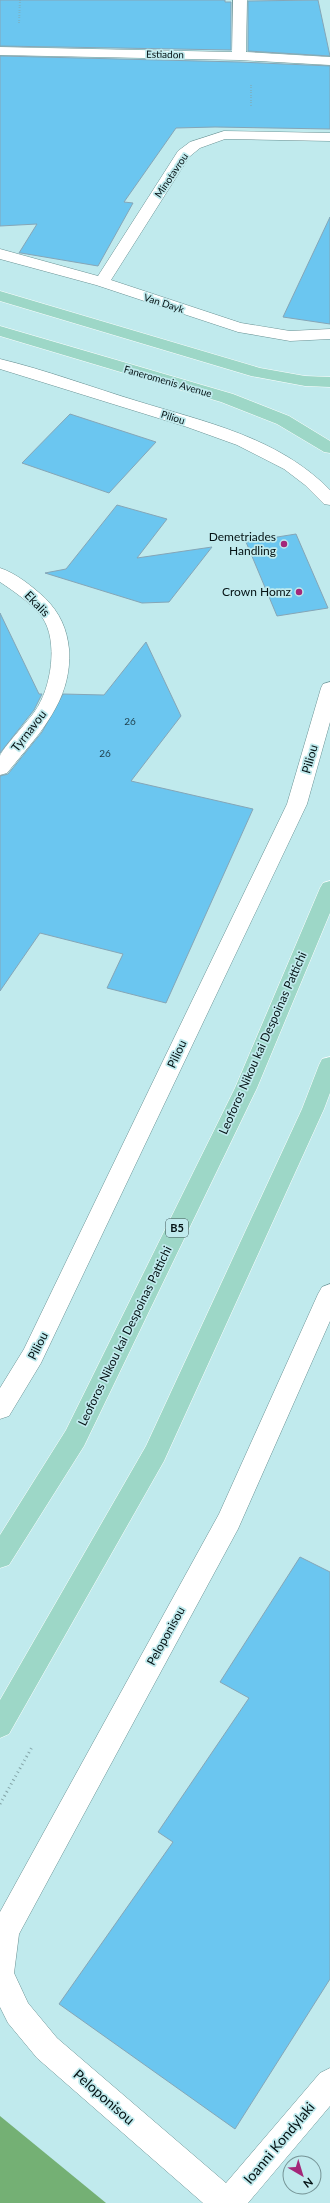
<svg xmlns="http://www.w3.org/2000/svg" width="330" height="2203" viewBox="0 0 330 2203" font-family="Lato,sans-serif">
<rect width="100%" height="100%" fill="#c0eaed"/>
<!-- forest -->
<path fill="#74b074" d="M0,2116L106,2203H0Z"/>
<!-- building -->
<path fill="#6bc6f0" stroke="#85a6b7" d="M0,0H225V2H231V50L0,46Z
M318,0L330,56L248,51V1Z
M0,56L239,62L330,66V129L215,127L176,128L124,202L133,203L98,266L21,253H19L37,224L0,226Z
M330,217V324L283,317Z
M70,414L156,442L109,493L22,463Z
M117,505L167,519L137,558L212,547L169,602L142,603L45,573L66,569Z
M296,534L328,608L277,616L246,542Z
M0,613L39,694H42L34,710L0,753Z
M146,642L181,716L131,781L253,809L166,1003L107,988L123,954L40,933L0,991V776L8,774L42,732L63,694L104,695Z
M300,1557L330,1572V1979L235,2129L59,2004L173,1842L158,1832L249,1698L220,1682Z"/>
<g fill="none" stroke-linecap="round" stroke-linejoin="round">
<!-- minor casing -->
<g stroke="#6a9294" stroke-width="1">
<path id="minor" d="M233,0H247L246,52L330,57V65L239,60L0,55V47L232,52Z
M224,131L330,133V141L225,139L200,148L189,157L111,280L241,323L290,331L330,329V339L290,341L238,332L96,285L0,259V249L98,276L178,151L190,142Z
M0,359C46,370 91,387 137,401C205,422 278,437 330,490V505L324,504L305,485L284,469L237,445L187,427L0,369Z
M0,568C16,573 33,587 45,598C60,613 67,629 69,649C73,701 37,736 7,773L0,775C0,769 0,762 0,756C1,750 30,719 35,711C51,689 59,641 42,617C31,603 15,592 0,582Z
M330,682V722L307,804L41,1363L9,1416L0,1419V1388L24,1349L287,804L321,688L323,684Z
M330,1284V1321L238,1529L19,1934L14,1973L28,2003L57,2038L226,2183L320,2073L330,2068V2106L248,2203H203L37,2058L8,2023L0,2007V1912L219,1514L318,1294L322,1287Z"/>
</g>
<!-- major casing -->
<g stroke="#fff" stroke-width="1">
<path id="major" d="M0,291L260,368L305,376L330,377V387L305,386L251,376L0,301Z
M0,326L233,394L289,416L330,441V453L324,452L277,424L221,402L0,336Z
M330,881V913L257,1088L84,1446L9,1565L0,1568V1535L66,1430L235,1088L320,888L323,883Z
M330,1057V1093L324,1109L164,1461L9,1734L0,1738V1700L146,1446L302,1109L319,1065L322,1059Z"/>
</g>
<!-- path-far1 -->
<path stroke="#83a4a7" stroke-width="2" stroke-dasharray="0.5 2" stroke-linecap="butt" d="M19,23L20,0
M251,85V106"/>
<!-- path -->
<path stroke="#83a4a7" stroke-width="3" stroke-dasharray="1 3.5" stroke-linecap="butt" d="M0,1804L32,1747"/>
<!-- minor -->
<use href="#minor" fill="#fff" fill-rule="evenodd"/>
<!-- major -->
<use href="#major" fill="#9dd7c7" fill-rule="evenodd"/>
</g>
<!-- markers -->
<g fill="#a42779" stroke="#c0eaed" stroke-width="1.5">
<circle cx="284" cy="544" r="4"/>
<circle cx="299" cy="592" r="4"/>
</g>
<g text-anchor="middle" stroke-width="3.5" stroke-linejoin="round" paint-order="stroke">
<!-- far-street labels -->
<g font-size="10" fill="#041214" stroke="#c0eaed">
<text transform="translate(165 54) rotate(1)" y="4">Estiadon</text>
<text transform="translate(171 175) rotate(-56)" y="4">Minotavrou</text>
<text transform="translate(164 303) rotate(18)" y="4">Van Dayk</text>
<text transform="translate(168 381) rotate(16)" y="4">Faneromenis Avenue</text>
<text transform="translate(173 417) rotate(17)" y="4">Piliou</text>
</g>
<!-- number labels -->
<g font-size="10" fill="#1e3f4b">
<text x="130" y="725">26</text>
<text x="105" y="757">26</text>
</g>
<!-- shield labels -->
<rect fill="#c0eaed" stroke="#3c5355" stroke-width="1" x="166" y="1219" width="22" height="18" rx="3"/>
<g font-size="11" font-weight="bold" fill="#041214">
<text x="177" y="1232">B5</text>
</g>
<!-- poi labels -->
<g font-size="12" fill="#041214" stroke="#c0eaed" text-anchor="end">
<text x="276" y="541">Demetriades<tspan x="276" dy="14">Handling</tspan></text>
<text x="291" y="596">Crown Homz</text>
</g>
<!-- street labels -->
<g font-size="12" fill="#041214" stroke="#c0eaed">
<text transform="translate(37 604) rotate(46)" y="4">Ekalis</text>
<text transform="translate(29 731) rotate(-52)" y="4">Tyrnavou</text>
<text transform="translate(310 759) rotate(-74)" y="4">Piliou</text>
<text transform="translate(263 1043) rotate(-66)" y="4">Leoforos Nikou kai Despoinas Pattichi</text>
<text transform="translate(177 1054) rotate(-65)" y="4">Piliou</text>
<text transform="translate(125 1336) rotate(-64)" y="4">Leoforos Nikou kai Despoinas Pattichi</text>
<text transform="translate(38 1346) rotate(-63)" y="4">Piliou</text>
<text transform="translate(166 1636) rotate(-61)" y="4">Peloponisou</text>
</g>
<!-- near-street labels -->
<g font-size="14" fill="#041214" stroke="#c0eaed">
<text transform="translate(104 2097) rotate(41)" y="5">Peloponisou</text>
<text transform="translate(279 2143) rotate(-50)" y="5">Ioanni Kondylaki</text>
</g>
</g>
<!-- north arrow -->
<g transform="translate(302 2175) rotate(142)"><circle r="19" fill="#c0eaed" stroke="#759496"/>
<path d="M0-3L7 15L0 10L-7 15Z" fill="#a42779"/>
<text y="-6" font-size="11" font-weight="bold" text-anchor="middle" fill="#041214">N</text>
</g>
</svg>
